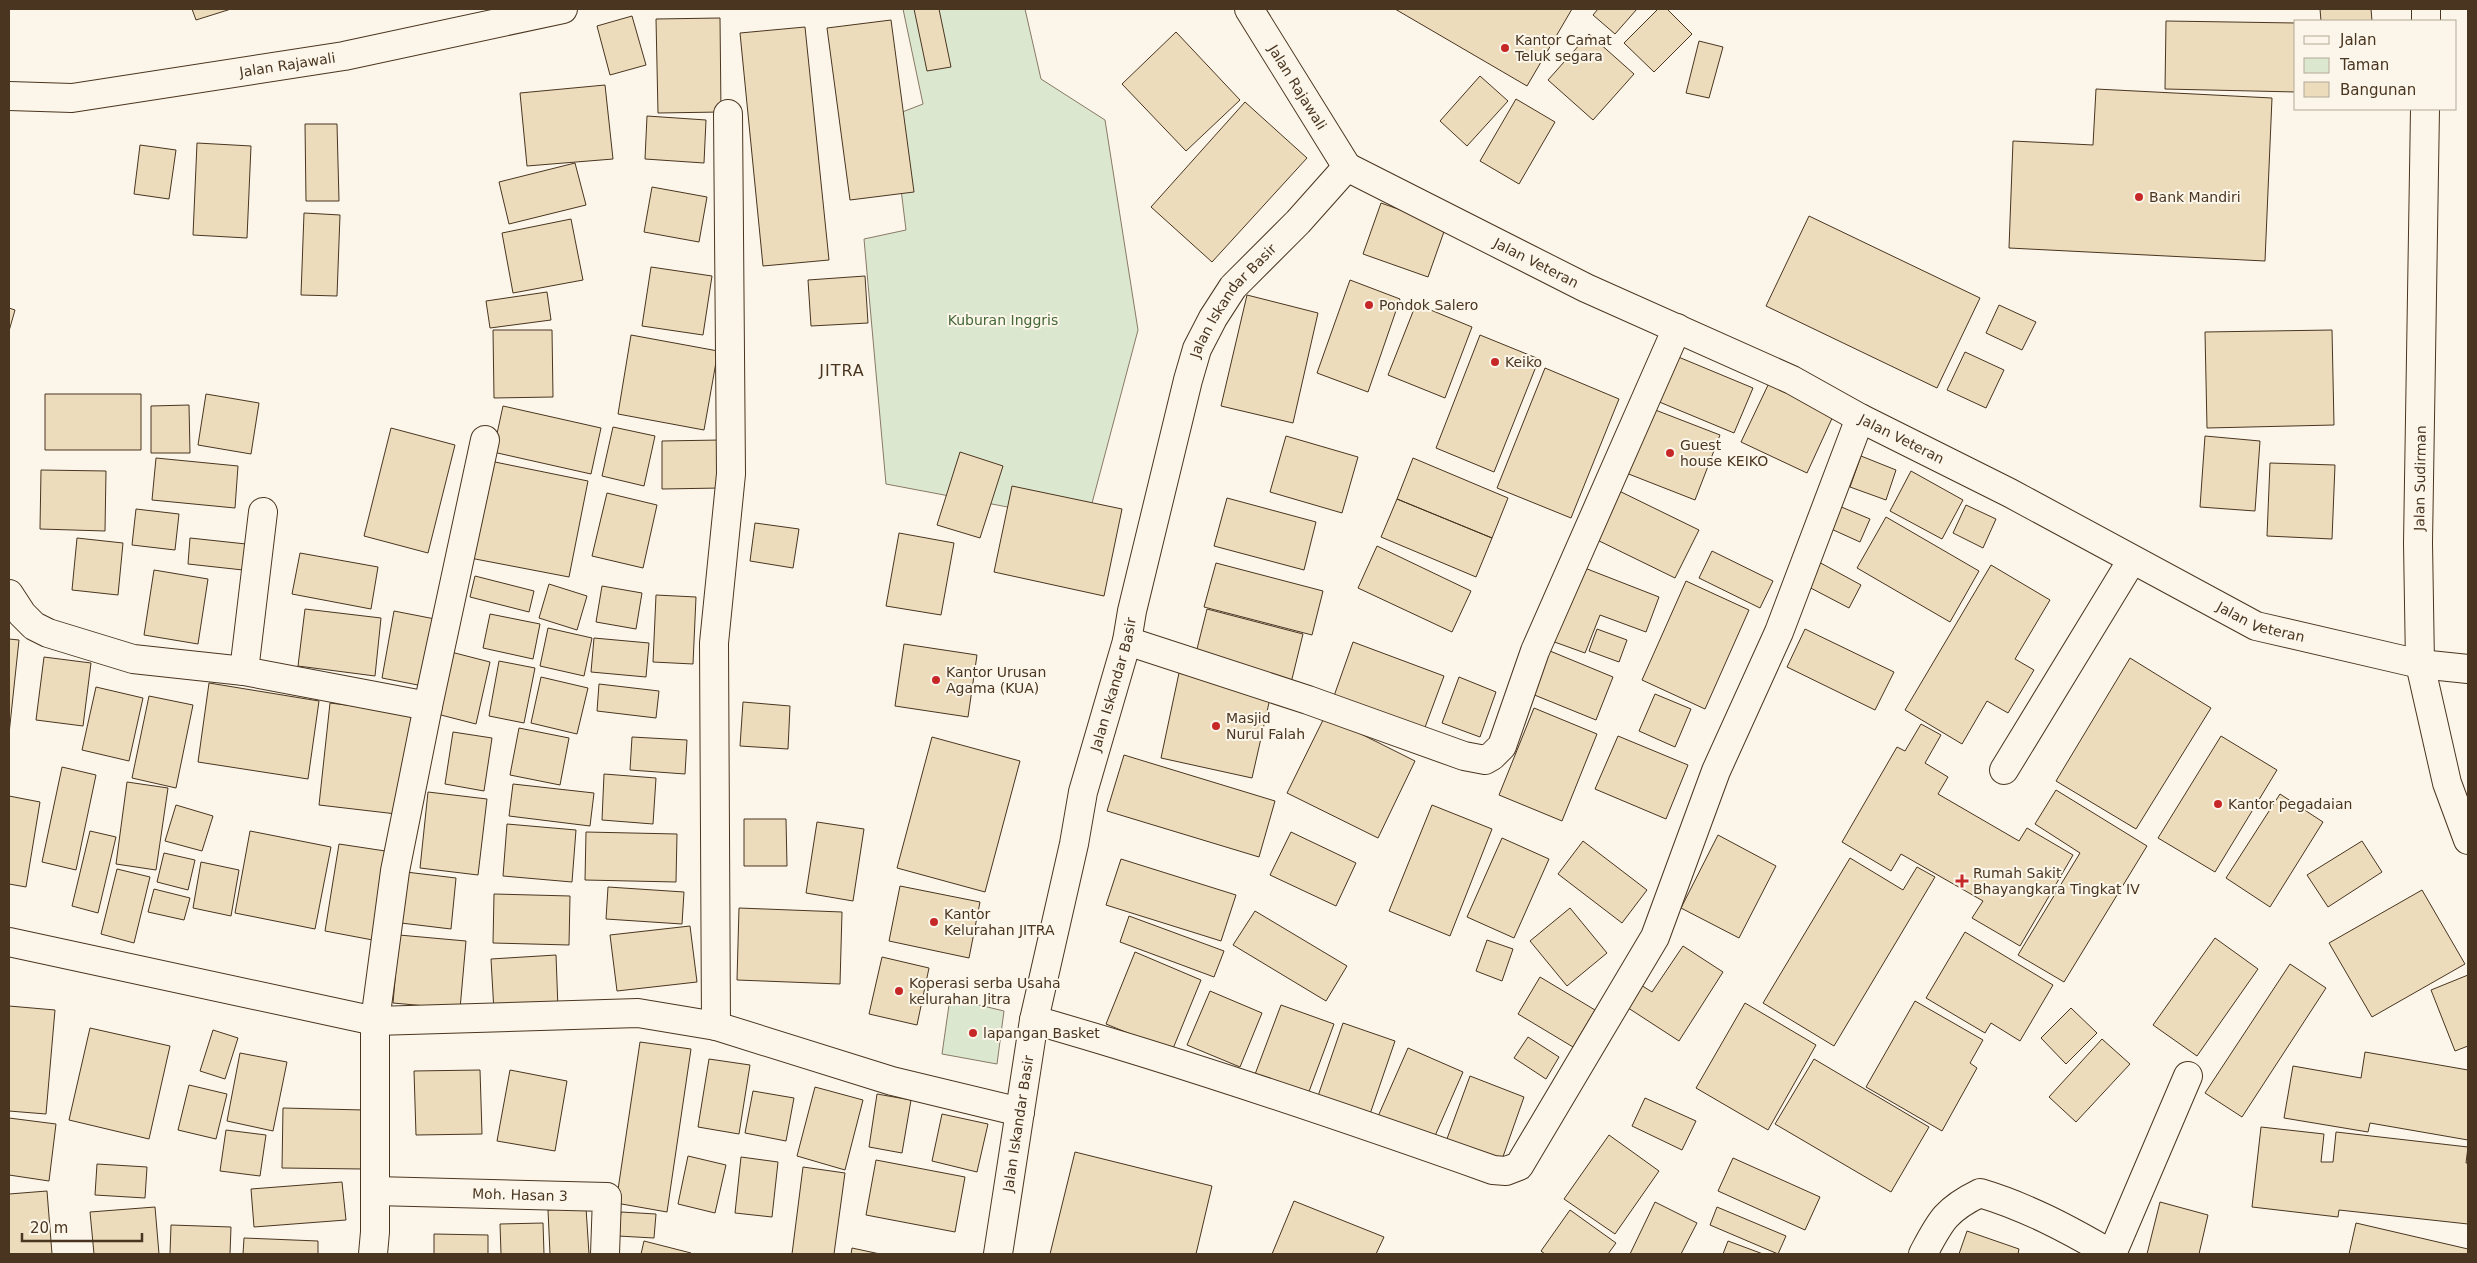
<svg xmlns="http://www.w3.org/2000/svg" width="2477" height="1263" viewBox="0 0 2477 1263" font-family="'DejaVu Sans',sans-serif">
<rect width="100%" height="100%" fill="#fbf6e9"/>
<!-- green -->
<path fill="#dce7d0" stroke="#887966" d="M903,9H1025L1041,79L1105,120L1138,330L1087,522L886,484L864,239L906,230L892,116L923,104Z
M950,998L1004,1011L997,1064L942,1054Z"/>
<!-- building -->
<path fill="#ecdcbc" stroke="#4a3520" d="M192,9H231L196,20Z
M914,9H939L951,67L927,71Z
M1395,9H1572L1527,86Z
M1598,9H1637L1615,34L1593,15Z
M1658,9H1667L1692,34L1654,72L1624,43Z
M2320,9H2371L2372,21H2321Z
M632,16L646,65L610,75L597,26Z
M720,18L721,112L658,113L656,19Z
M891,20L914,192L850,200L827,28Z
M2166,21L2296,23V92L2165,89Z
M805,27L829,260L763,266L740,33Z
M1176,32L1240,100L1186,151L1122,84Z
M1589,34L1634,74L1593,120L1548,80Z
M1699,41L1723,47L1709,98L1686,93Z
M1480,76L1508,101L1467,146L1440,121Z
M605,85L613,159L527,166L520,93Z
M2096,89L2272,98L2265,261L2009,248L2013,141L2093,145Z
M1516,99L1555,122L1519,184L1480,161Z
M1245,102L1307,158L1212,262L1151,207Z
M647,116L706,120L704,163L645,159Z
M305,124H337L339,201H306Z
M197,143L251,146L247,238L193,235Z
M140,145L176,150L169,199L134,194Z
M575,163L586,205L509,224L499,182Z
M652,187L707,197L699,242L644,232Z
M1381,203L1446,226L1428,277L1363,254Z
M304,213L340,215L337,296L301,295Z
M1809,216L1980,298L1937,388L1766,306Z
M571,219L583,280L513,293L502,233Z
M651,267L712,276L703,335L642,326Z
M865,276L868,323L811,326L808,280Z
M1350,280L1400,299L1368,392L1317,373Z
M547,292L551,320L490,328L486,301Z
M1247,295L1318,313L1293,423L1221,406Z
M1416,304L1472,327L1445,398L1388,375Z
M1999,305L2036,322L2022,350L1986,333Z
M9,308L15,310L9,331Z
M493,330H552L553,397L494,398Z
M2332,330L2334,425L2207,428L2205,332Z
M631,335L718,351L704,430L618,414Z
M1480,335L1539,359L1494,472L1436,448Z
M1965,352L2004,370L1986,408L1947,390Z
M1676,356L1753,388L1734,433L1657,401Z
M1545,368L1619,399L1571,518L1497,488Z
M1769,383L1834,414L1807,473L1741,442Z
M45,394H141V450H45Z
M206,394L259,403L251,454L198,445Z
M189,405L190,453H151V406Z
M503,406L601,428L591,474L493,452Z
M1645,406L1720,435L1695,500L1621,471Z
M613,427L655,436L644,486L602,476Z
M391,428L455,445L428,553L364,536Z
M1286,436L1358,457L1342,513L1270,492Z
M2205,436L2260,441L2255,511L2200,507Z
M720,440L721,488L662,489V441Z
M960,452L1003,466L980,538L937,525Z
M1861,456L1896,470L1886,500L1850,487Z
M156,458L238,466L235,508L152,500Z
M1413,458L1508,498L1492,538L1397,499Z
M490,461L588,481L569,577L470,558Z
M2270,463L2335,465L2332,539L2267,536Z
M41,470L106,471L105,531L40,529Z
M1911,471L1963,500L1942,539L1890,511Z
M1012,486L1122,509L1104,596L994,572Z
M1613,488L1699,530L1675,578L1589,536Z
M607,493L657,505L643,568L592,556Z
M1227,498L1316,522L1304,570L1214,546Z
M1397,499L1492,538L1476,577L1381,537Z
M1966,505L1996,519L1983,548L1953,533Z
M1839,506L1870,519L1860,542L1829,528Z
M136,509L179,514L175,550L132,545Z
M1886,517L1979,571L1950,622L1857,568Z
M755,523L799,529L793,568L750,561Z
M899,533L954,543L941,615L886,606Z
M77,538L123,543L118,595L72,590Z
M190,538L246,544L243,570L188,564Z
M1377,546L1471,591L1452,632L1358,588Z
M1712,551L1773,581L1760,608L1699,578Z
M300,553L378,567L371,609L292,594Z
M1817,561L1861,585L1849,608L1805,585Z
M1216,563L1323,591L1312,635L1204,607Z
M1577,565L1659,597L1646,632L1600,615L1585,653L1549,640Z
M1991,565L2050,600L2015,659L2034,670L2008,713L1987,701L1962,744L1905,710Z
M154,570L208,579L198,644L144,635Z
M475,576L534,591L529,612L470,597Z
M1686,581L1749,610L1705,709L1642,680Z
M549,584L587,596L577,630L539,618Z
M602,586L642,593L636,629L596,622Z
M656,595L696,597L693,664L653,662Z
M305,609L381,618L375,676L298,666Z
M1207,609L1303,634L1291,683L1195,657Z
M394,611L435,619L423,686L382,678Z
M490,614L540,624L533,659L483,648Z
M548,628L592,638L584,676L540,666Z
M1597,629L1627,640L1619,662L1589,651Z
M1805,629L1894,672L1875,710L1787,667Z
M594,638L649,643L646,677L591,672Z
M9,639L19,640L9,734Z
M1353,642L1444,676L1424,730L1334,696Z
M904,644L977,655L968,717L895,706Z
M1550,651L1613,677L1596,720L1532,694Z
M451,652L490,662L476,724L437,714Z
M44,657L91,663L83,726L36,720Z
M2130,658L2211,708L2136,829L2056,781Z
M499,661L535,668L524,723L489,716Z
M1179,673L1271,694L1252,778L1161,758Z
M541,677L588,688L577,734L531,723Z
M1459,677L1496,692L1480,737L1442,723Z
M209,683L319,701L308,779L198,762Z
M599,684L659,691L656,718L597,711Z
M96,687L143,698L129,761L82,750Z
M1655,694L1691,709L1675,747L1639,731Z
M149,696L193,705L176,788L132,778Z
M743,702L790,706L788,749L740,746Z
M330,703L417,714L405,815L319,805Z
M1534,708L1597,734L1562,821L1499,795Z
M1325,716L1415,761L1378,838L1287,793Z
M1921,724L1941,735L1925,763L1948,777L1938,794L2019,841L2027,828L2073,855L2020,946L1972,918L1983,901L1901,854L1891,871L1842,842L1897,747L1905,751Z
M519,728L569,738L560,785L510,775Z
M453,732L492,738L484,791L445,784Z
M1618,736L1688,765L1666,819L1595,789Z
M2221,736L2277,770L2215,872L2158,838Z
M632,737L687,740L685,774L630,770Z
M932,737L1020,761L985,892L897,868Z
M1124,755L1275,801L1259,857L1107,811Z
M62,767L96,775L76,870L42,862Z
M604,774L656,778L653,824L602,820Z
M127,782L168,788L156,870L116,864Z
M513,784L594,793L590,826L509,816Z
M2056,790L2147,846L2064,982L2018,955L2080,853L2035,824Z
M428,792L487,799L478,875L420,868Z
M2280,794L2323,822L2270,907L2226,878Z
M9,796L40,802L26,887L9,884Z
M176,805L213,816L202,851L165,841Z
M1432,805L1492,829L1450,936L1389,911Z
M744,819H786L787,866H744Z
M817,822L864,829L853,901L806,893Z
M507,824L576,830L572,882L503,876Z
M90,831L116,837L98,913L72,906Z
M250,831L331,847L315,929L235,913Z
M586,832L677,834L676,882L585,880Z
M1291,832L1356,863L1336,906L1270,875Z
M1718,835L1776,866L1739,938L1681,908Z
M1502,838L1549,859L1514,938L1467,917Z
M1583,841L1647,890L1622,923L1558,874Z
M2362,841L2382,872L2328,907L2307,875Z
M339,844L392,852L378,941L325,931Z
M164,853L195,860L188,890L157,882Z
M1850,858L1903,890L1917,867L1935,877L1834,1046L1763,1003Z
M1121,859L1236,895L1221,941L1106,905Z
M201,862L239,870L231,916L193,908Z
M117,869L150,877L134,943L101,934Z
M406,872L456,878L451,929L401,923Z
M900,886L980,902L969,958L889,941Z
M608,887L684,892L682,924L606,919Z
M154,889L190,898L184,920L148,912Z
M2422,890L2465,964L2372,1017L2329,943Z
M494,894L570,896L569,945L493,943Z
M739,908L842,912L840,984L737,980Z
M1570,908L1607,953L1567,986L1530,941Z
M1255,911L1347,966L1326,1001L1233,945Z
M1129,916L1224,951L1214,977L1120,942Z
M690,926L697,982L617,991L610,935Z
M1965,932L2053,985L2020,1041L1991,1023L1985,1033L1926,998Z
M399,935L466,941L460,1009L393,1003Z
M2215,938L2258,969L2197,1056L2153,1025Z
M1487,940L1513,949L1502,981L1476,971Z
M1683,946L1723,972L1679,1041L1619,1002L1633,980L1652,992Z
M1135,952L1201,980L1172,1051L1106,1024Z
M556,955L558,1009L494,1012L491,959Z
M882,957L929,968L917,1025L869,1014Z
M2290,964L2326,988L2242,1117L2205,1093Z
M2468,975V1046L2455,1051L2431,990Z
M1540,977L1595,1010L1573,1047L1518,1014Z
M1210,991L1262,1013L1240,1067L1187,1045Z
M1915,1001L1983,1040L1970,1063L1977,1068L1942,1131L1866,1087Z
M1745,1003L1816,1045L1768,1130L1696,1088Z
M1281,1005L1334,1024L1307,1097L1254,1077Z
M9,1006L55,1010L46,1114L9,1111Z
M2071,1008L2097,1033L2066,1064L2041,1038Z
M1343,1023L1395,1041L1370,1114L1318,1096Z
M90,1028L170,1046L149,1139L69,1120Z
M213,1030L238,1038L225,1079L200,1071Z
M1528,1037L1559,1057L1546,1079L1514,1058Z
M2102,1039L2130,1064L2076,1122L2049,1097Z
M640,1042L691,1049L667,1212L616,1203Z
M1408,1048L1463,1072L1431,1145L1376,1121Z
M2365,1052L2468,1070V1140L2370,1123L2368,1132L2284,1118L2293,1066L2361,1078Z
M240,1053L287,1062L273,1131L227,1121Z
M709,1059L750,1065L739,1134L698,1127Z
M1814,1059L1929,1127L1891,1192L1775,1124Z
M480,1070L482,1134L416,1135L414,1071Z
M510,1070L567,1081L555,1151L497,1141Z
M1470,1076L1524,1097L1499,1168L1444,1147Z
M189,1085L227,1094L216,1139L178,1130Z
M815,1087L863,1100L845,1170L797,1156Z
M753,1091L794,1098L786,1141L745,1133Z
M877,1094L911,1100L902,1153L869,1147Z
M1645,1098L1696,1121L1682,1150L1632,1126Z
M283,1108L364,1110L363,1169L282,1168Z
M942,1114L988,1124L977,1172L932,1161Z
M9,1118L56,1124L49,1181L9,1175Z
M2261,1127L2324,1134L2321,1162H2333L2336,1132L2468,1147L2466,1163H2468V1224L2339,1210L2338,1217L2252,1207Z
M226,1130L266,1135L260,1176L220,1171Z
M1609,1135L1659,1171L1615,1234L1564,1199Z
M1075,1152L1212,1186L1196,1254H1050Z
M688,1156L726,1165L715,1213L678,1204Z
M741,1157L778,1162L772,1217L735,1213Z
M1733,1158L1820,1197L1805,1230L1718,1191Z
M876,1160L965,1177L955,1232L866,1215Z
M97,1164L147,1167L145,1198L95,1195Z
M803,1167L845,1173L834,1254H792Z
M342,1182L346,1220L254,1227L251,1189Z
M47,1191L52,1254H9V1194Z
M1294,1201L1384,1237L1376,1254H1272Z
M1655,1202L1697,1223L1681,1254H1630Z
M2160,1202L2208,1215L2199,1254H2147Z
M155,1207L159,1254H94L90,1212Z
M1717,1207L1786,1236L1778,1254L1710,1225Z
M586,1208L589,1254H550L548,1210Z
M1570,1210L1616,1243L1608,1254H1545L1541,1251Z
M621,1212L656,1214L654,1238L618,1236Z
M543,1223L544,1254H501L500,1224Z
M2356,1223L2468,1249V1254H2349Z
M171,1225L231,1227L230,1254H170Z
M1967,1231L2019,1249L2018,1254H1959Z
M434,1234L488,1235V1254H434Z
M244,1238L318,1241V1254H243Z
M644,1241L691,1253V1254H641Z
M1728,1241L1763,1254H1723Z
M852,1248L880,1254H851Z"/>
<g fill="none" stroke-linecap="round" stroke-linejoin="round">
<!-- minor casing -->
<g stroke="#4a3520" stroke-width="30">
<g id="minor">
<path id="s1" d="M1249,9L1347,167"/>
<path id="s2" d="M9,96L72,98L344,56L563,9"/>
<path id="s3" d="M1347,167L1586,288L1792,380L1860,418L2010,493L2256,626L2420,664L2468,669"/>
<path d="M9,594L22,614L34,626L48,633L133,659L244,671L428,706L395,871L375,1021V1232L373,1254"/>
<path d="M1127,641L1308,700L1464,756L1485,760L1492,756L1502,746L1535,651L1677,328"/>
<path d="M244,671L263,512"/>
<path d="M428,706L485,440"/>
<path d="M2004,770L2132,560"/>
<path d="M9,942L375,1021L638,1013L716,1026L892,1081L1020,1112"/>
<path d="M1034,1020C1189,1064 1341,1116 1493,1170L1506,1171L1519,1166L1655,937L1716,771L1779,632L1860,418"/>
<path d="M716,1026L714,643L731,474L728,114"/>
<path id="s4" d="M375,1191L607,1197L605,1254"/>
<path id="s5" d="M998,1254L1034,1020L1074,844L1083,792L1127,641L1132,611L1188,380L1197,349L1213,318L1233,287L1298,222L1347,167"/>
<path d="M1923,1254C1940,1222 1945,1210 1980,1193C2027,1207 2068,1229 2111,1254"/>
<path d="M2112,1254L2188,1076"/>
</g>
</g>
<!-- major casing -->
<g stroke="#4a3520" stroke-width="30">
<path id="major" d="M2426,21V9
M2425,109L2418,543L2420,664L2447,783L2468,840"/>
</g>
<!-- minor -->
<use href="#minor" stroke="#fbf6e9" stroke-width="28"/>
<!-- major -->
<use href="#major" stroke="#fbf6e9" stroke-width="28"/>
</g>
<!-- markers -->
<g fill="#c62828" stroke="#fbf6e9" stroke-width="2">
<circle cx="1505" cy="48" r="5"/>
<circle cx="2139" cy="197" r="5"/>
<circle cx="1369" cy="305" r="5"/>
<circle cx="1495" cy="362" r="5"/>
<circle cx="1670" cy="453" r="5"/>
<circle cx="936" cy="680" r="5"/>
<circle cx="1216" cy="726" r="5"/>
<circle cx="2218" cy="804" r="5"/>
<path d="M1959.5 873.5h5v5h5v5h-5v5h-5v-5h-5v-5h5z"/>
<circle cx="934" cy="922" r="5"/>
<circle cx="899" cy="991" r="5"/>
<circle cx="973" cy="1033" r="5"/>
</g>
<g text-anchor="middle" stroke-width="4" stroke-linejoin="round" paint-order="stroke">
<!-- poi labels -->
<g font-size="14" fill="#4a3520" stroke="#fbf6e9" text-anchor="start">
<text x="1515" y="45">Kantor Camat<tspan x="1515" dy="16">Teluk segara</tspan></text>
<text x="2149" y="202">Bank Mandiri</text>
<text x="1379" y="310">Pondok Salero</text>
<text x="1505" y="367">Keiko</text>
<text x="1680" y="450">Guest<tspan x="1680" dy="16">house KEIKO</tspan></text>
<text x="946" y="677">Kantor Urusan<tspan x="946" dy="16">Agama (KUA)</tspan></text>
<text x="1226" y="723">Masjid<tspan x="1226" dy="16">Nurul Falah</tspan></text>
<text x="2228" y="809">Kantor pegadaian</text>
<text x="1973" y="878">Rumah Sakit<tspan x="1973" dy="16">Bhayangkara Tingkat IV</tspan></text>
<text x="944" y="919">Kantor<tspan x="944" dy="16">Kelurahan JITRA</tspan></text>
<text x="909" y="988">Koperasi serba Usaha<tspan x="909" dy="16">kelurahan Jitra</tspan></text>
<text x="983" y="1038">lapangan Basket</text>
</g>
<!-- street labels -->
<g font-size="14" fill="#4a3520" stroke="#fbf6e9">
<text dy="5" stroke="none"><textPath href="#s2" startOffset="281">Jalan Rajawali</textPath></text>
<text dy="5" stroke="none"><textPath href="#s1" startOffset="92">Jalan Rajawali</textPath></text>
<text dy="5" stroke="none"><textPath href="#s3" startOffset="212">Jalan Veteran</textPath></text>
<text dy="5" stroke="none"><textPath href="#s5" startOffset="988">Jalan Iskandar Basir</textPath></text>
<text dy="5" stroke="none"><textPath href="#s3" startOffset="618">Jalan Veteran</textPath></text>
<text transform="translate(2420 478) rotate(-89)" y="5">Jalan Sudirman</text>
<text dy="5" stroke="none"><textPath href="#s3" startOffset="1022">Jalan Veteran</textPath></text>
<text dy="5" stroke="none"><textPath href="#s5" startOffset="582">Jalan Iskandar Basir</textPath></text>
<text dy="5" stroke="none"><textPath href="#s5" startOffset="132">Jalan Iskandar Basir</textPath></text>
<text dy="5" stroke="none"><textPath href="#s4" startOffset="145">Moh. Hasan 3</textPath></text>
</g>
<!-- park labels -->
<g font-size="14" fill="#436837" stroke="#fbf6e9">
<text x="1003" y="325">Kuburan Inggris</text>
</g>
<!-- quarter labels -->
<g font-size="16" letter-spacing="1" fill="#4a3520" stroke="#fbf6e9">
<text x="842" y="376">JITRA</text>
</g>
</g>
<!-- border -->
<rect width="2477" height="1263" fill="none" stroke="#4a3520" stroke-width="20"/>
<!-- legend -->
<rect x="2294" y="20" width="162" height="90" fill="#fbf6e9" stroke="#b4a999"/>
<rect x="2304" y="36" width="25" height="8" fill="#fbf6e9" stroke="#b4a999"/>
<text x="2340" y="45" font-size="15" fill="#4a3520">Jalan</text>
<rect x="2304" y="58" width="25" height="15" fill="#dce7d0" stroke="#b4a999"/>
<text x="2340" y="70" font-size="15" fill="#4a3520">Taman</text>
<rect x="2304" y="82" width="25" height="15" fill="#ecdcbc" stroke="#b4a999"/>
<text x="2340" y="95" font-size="15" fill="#4a3520">Bangunan</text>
<!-- scale -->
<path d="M22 1233v8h120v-8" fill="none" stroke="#4a3520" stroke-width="2.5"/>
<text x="30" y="1233" font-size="15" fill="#4a3520" stroke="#fbf6e9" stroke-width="4" paint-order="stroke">20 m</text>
</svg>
